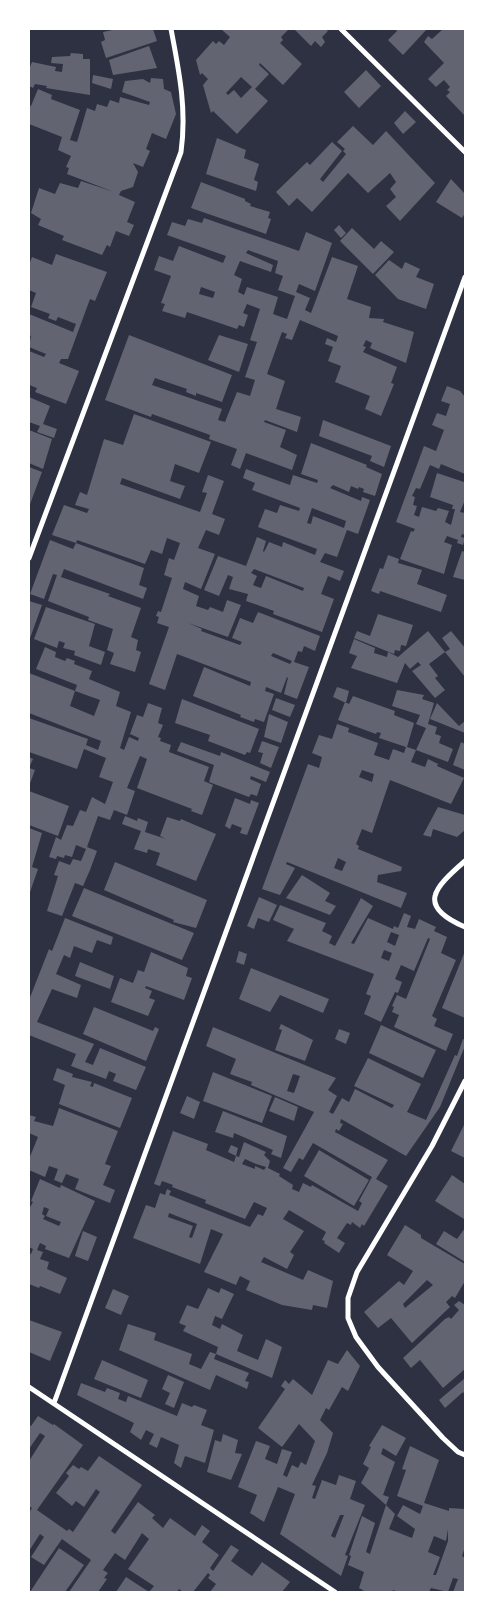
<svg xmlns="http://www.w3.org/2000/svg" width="494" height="1621" viewBox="0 0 494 1621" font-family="'Sofia Sans Condensed',sans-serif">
<rect width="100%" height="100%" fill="#2d3142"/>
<!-- building -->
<path fill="#626471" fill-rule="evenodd" d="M117,29H153L157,41L106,58L101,42L105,40L103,32Z
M221,29H289L281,37L283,40L280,43L302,64L283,85L260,63L259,65L269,74L255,89L268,101L237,134L213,111L211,113L203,85L208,79L202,73L200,75L196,60L213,41L216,44L219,41L224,45L230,37ZM241,77L252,87L241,98L234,90L228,95L226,93Z
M294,29H325L328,31L322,37L325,42L321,47L315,41L311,46Z
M395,29H427L403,55L388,40L397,31Z
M443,29H465V116L446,96L450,92L447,90L450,87L444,80L436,87L428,79L444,63L424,42L428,36L432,39Z
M149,46L157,68L113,75L109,60Z
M71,53L83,54V59H90V95L46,88L47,86L35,84L33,88L29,86V69L32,62L56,67L55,71L62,72L63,64L51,63L52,57L70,56Z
M366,70L381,86L359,108L344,92Z
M93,75L113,79L111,89L92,83Z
M151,78L163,79L164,89L171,92L176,114L166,139L152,133L146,149L150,151L143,167L133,163L138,172L133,187L121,191L119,195L135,202L127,222L134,225L129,236L116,231L110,247L107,245L102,255L62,240L64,236L38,225L41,219L31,213L39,188L55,194L60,183L78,188L81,181L114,192L67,174L69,168L66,167L71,156L58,150L62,137L29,124V105L31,106L38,89L52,95L51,99L80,110L70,140L77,142L87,108L95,111L97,104L107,107L110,100L119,103L120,97L149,105L150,102L122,92L125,81L143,79L150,83Z
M405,111L416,122L403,134L394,123Z
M353,126L373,145L386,131L435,183L400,221L386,206L396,197L390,189L396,182L390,173L368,193L348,173L312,212L297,198L289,206L276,192L307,162L310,165L332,142L342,151L320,179L323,182L346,154L343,151L345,149L337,142Z
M217,138L246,150L244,158L259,164L254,180L258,182L256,191L206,174Z
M451,179L465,194V213L462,218L436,202Z
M201,182L245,199V201L251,204L250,206L270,212L268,218L271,219L266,234L191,208Z
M204,218L299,251L306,232L332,243L315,291L299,284L296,292L310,298L305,310L311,313L332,257L358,266L347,299L371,307L369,318L384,319L383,322L414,332L406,363L370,348L372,343L366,340L363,346L366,347L363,352L397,367L391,383L394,384L381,416L365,409L370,396L335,382L341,366L328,361L333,347L325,344L327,338L336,342L338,336L300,320L292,340L285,338L287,334L282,332L267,374L285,381L276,409L301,417L297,432L265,420L264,422L286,430L280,447L297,455L292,470L246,453L240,469L231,465L237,449L209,439L210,435L152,414L151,417L105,400L129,335L232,375L222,402L196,393V396L186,392L187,389L155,378L152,385L222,409L218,420L225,422L237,392L250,396L255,380L245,377L257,342L250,340L260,309L247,304L243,313L248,315L244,327L239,325L237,329L187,312L185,318L162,311L165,304L161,303L171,276L154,270L159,256L173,261L179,246L223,263L226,256L167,235L172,222L185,226L188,219L202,223ZM248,250L278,261L275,273L283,276L278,290L295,296L287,319L273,314L278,297L247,287L244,295L238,292L242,279L234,275L240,261L271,272L273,265L246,253ZM201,287L215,292L213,298L199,294Z
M339,225L346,233L341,238L334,230Z
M352,228L374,249L381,241L394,252L373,274L340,241Z
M56,254L107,272L95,301L90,299L68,359H61L59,363L79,371L66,404L35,392L37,388L29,385V351L44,357L46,354L29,347L31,336L29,335V314L73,332L76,324L58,317L56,321L48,318L50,314L31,307L36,293L29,290V265L32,257L52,265Z
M389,260L402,269L405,262L420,269L416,277L434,284L426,309L398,299L375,275Z
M219,335L248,344L239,372L208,360Z
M447,386L460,391L465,397V474L441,464L439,469L430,465L420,489L416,488L412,496L415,497L413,505L417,506L414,515L419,517L422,507L436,511L438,508L449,511L445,522L451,525L455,509H452L453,505L430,497L437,473L464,482L465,500L460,512L465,513V535L462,534L461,537L465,538L463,545L457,543L458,540L447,536L444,542L452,545L444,574L400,559L411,531L413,532L415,529L396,522L424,446L436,451L444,430L432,425L437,413L446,416L450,404L441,401Z
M29,397L50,406L43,424L57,429L54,438L37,432L40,426L29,422Z
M134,414L211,442L199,473L175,464L170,481L185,486L180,499L122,478L120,484L200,512L207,493L202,492L208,475L224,481L212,514L225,519L219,535L206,530L198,548L215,554L201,589L185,582L183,589L199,596L196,606L208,610L210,607L223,612L227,600L241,605L228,637L188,623L202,629L201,631L240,645L242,642L232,638L240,618L253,623L258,612L320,636L315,651L304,646L302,652L298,651L294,662L309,667L297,699L284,694L288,678L287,677L281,693L266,687L265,691L274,694L264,722L255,719L254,722L240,717L241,715L193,696L204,667L250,686L251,682L177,654L165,690L149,684L169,627L157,623L159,617L156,616L158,611L161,612L172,578L164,575L169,558L174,560L180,543L167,538L162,554L151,550L145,564L77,540L76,543L144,568L139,585L147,588L143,599L64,569L61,577L110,594L108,596L141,608L131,637L138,640L136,650L141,652L135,672L110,664L114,653L107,650L113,629L88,620L89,617L48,601L57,575L53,574L44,599L30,594L50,540L73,549L76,543L52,535L64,505L87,513L89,509L75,505L80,492L87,495L104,439L123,445ZM273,653L292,661L290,664L271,656Z
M323,420L391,446L384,467L370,461L372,456L319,436Z
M29,430L52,439L43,469L29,463Z
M311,443L367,465L366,467L382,474L375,496L363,492L364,489L359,487L358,489L351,486L349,492L333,485L330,488L361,501L362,497L370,500L358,534L347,530L337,557L325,553L320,562L344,571L340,581L328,576L321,594L334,599L322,632L273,614L274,611L246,601L248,594L229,589L233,577L228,575L219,596L204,590L218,556L246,566L257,537L266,541L263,551L264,552L269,542L282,547L283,542L315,555L317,549L258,527L265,509L277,513L280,505L299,511L300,508L252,490L255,483L243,478L246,469L290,485L293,475L317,483L318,480L301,474ZM312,508L346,521L344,528L313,516L311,524L307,523ZM254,569L304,588L303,591L266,576L261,588L253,585L257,576L251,573Z
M29,467L42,472L29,507Z
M462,551L465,552V580L453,577Z
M388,555L399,559L398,563L422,570L417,584L447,595L441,612L380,591L379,594L371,591L380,568L383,569Z
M29,601L42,605L29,641Z
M46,607L95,624L89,646L105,652L101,665L74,655L75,651L63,648L65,643L59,641L57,648L34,639Z
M378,614L413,625L406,646L401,645L400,651L395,650L394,654L354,638L357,631L370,636Z
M428,631L445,652L429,664L438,676L435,678L445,690L435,698L412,671L421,665L418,662L410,669L405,663L397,683L351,668L357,656L349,653L354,639L375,648L374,653L387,657L388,652L398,657Z
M451,631L465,648V677L445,652L450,649L442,638Z
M45,647L56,652L55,657L65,661L67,658L75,661L74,664L92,671L89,679L120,692L116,706L131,712L120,748L124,750L129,737L138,741L139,738L130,734L137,715L143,717L148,703L162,708L158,723L163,725L158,737L161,738L160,741L171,745L169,752L209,767L204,781L213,785L202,815L191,811L192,809L137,788L147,759L140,756L127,788L135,791L127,815L114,810L110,820L98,816L87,847L97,851L90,870L83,886L75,883L62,916L47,911L58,876L54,875L59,861L70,865L73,859L81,861L86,849L76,845L72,857L65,855L64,858L57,856L56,859L49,857L56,837L61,840L67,825L73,826L80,810L86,812L92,797L105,804L113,782L99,777L106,758L84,749L77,769L29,752V718L88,739L86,745L98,750L101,741L29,713V673L75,691L70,706L94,716L100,700L75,691L77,685L36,669Z
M337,687L349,691L346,703L333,697Z
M397,690L424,695L422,699L434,703L428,724L437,727L435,734L441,736L439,743L453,749L448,762L416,750L411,762L425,767L428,759L438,764L437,766L464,778L451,804L390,780L372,833L362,829L356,844L359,846L358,849L402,867L401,871L378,875L377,882L407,893L401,908L287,862L286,864L295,868L280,895L262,889L308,764L319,768L322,757L312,753L319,735L332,739L337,724L349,728L348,732L378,743L374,755L389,760L393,749L404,753L406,747L379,738L381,733L377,732L376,734L338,720L345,702L349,704L353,696L395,711L394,715L414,723L407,747L416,750L426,728L416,724L420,715L392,706ZM362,770L374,774L372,782L359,777ZM338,858L346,862L342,871L334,868Z
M276,698L295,705L290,717L272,710Z
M182,699L259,729L250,753L247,752L245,755L208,741L210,735L175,723Z
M437,703L459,726L465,721V733L430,719Z
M269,714L288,722L281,743L264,737Z
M262,741L279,747L271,768L260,763L263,753L258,752Z
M181,742L220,756L221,752L270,772L266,782L251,776L250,779L261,784L257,796L251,794L249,797L209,782L214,765L177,751Z
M461,742L465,744V770L453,765Z
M29,757L33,759L29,768L35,770L29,786Z
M29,791L69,806L58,836L29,825Z
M235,798L250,804L251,800L259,803L247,835L240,833L242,828L232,824L230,829L225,826Z
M438,807L465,815V830L457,837L433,829L431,837L423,835Z
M125,816L137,821L138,818L148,822L145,832L166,839L160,836L167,817L180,821L181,819L216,834L196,881L156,865L160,853L148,849L147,853L134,849L141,831L122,824Z
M29,828L42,833L32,867L38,869L29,895Z
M115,862L207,900L196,928L173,922L174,920L104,890Z
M302,875L330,893L325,901L336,906L330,915L286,898Z
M84,888L194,933L182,960L72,916Z
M259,897L277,905L269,922L258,918L254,929L247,926Z
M361,898L373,906L351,943L354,944L368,918L393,929L394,926L398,928L404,913L411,916L407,927L415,929L419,919L436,927L434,931L447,937L441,953L456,960L432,1016L437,1019L434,1026L453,1034L446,1051L394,1027L399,1015L392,1012L394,1007L392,1006L397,995L406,999L430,939L428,938L414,971L401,965L395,979L402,982L398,993L395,992L381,1022L364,1014L371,996L366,994L374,974L287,941L294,929L273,920L280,905L326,923L322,931L332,936L329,943L335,946ZM391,932L399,935L395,946L387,942ZM384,950L392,953L389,961L381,958Z
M65,918L113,937L111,945L97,940L92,953L74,946L70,958L64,955L56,974L81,985L77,998L52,989L37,1022L94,1044L85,1062L93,1065L100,1048L146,1067L136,1090L113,1081L116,1074L109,1071L106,1079L71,1066L76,1054L29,1035V1000L49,949L52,951Z
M239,951L247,954L244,965L236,962Z
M465,951V1018L442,1008Z
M151,952L188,968L186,976L192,978L184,1000L146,986L145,988L152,991L149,998L155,1000L148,1016L111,1002L120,978L133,983L138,970L144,972Z
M80,962L114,976L110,989L75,976Z
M251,968L329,999L323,1013L280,995L270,1012L239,999Z
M94,1007L153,1031L155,1027L159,1029L146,1061L83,1034Z
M281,1024L313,1040L305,1061L275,1050L282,1030L279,1029Z
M381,1025L436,1050L423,1078L369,1053Z
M213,1027L336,1078L328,1090L337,1096L329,1112L333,1114L342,1098L349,1102L355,1089L392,1108L394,1105L354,1086L368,1058L421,1084L407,1112L426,1120L455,1055L457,1056L463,1039L465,1040V1046L440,1107L406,1156L341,1119L340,1123L343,1124L339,1131L336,1129L335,1132L388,1160L376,1179L388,1186L364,1226L362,1224L360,1228L352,1222L351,1225L347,1223L337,1238L345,1243L339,1253L324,1243L325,1241L322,1240L326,1232L289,1210L283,1219L304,1231L290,1252L294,1255L287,1269L264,1257L261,1262L303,1280L308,1270L333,1281L327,1308L313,1305L312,1310L282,1305L246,1290L250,1281L240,1276L236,1285L204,1272L223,1234L211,1229L200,1264L133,1238L146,1205L155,1208L160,1193L165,1195L167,1189L171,1191L169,1195L250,1227L258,1214L263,1216L267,1208L254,1202L245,1219L205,1203L206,1200L172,1187L173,1185L162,1181L160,1186L154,1184L173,1131L208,1144L206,1150L234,1162L236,1156L239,1157L244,1142L266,1152L264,1155L270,1161L268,1168L280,1174L279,1176L293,1185L292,1189L299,1192L303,1183L311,1187L312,1185L358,1211L362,1203L359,1201L372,1177L313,1143L303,1160L299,1158L291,1172L283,1168L314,1112L251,1085L252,1082L230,1074L236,1059L206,1046ZM293,1074L300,1076L294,1093L287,1091ZM245,1159L256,1164L266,1167L264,1170L255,1166V1169L242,1164ZM169,1213L197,1224L192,1238L189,1237L193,1226L168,1217Z
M339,1029L350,1033L346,1044L335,1039Z
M57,1068L73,1074L72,1077L92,1082L90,1086L93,1087L94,1083L132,1098L120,1128L59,1104L65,1085L53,1080Z
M213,1072L272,1096L262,1123L203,1101Z
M187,1096L200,1102L194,1119L180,1113Z
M275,1097L298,1107L294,1121L269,1111Z
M59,1108L118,1131L105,1164L111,1166L103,1185L115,1190L110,1203L75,1189L79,1179L66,1174L62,1183L54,1180L58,1169L49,1166L45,1177L29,1170V1159L38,1137L29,1133V1115L36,1117L34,1121L53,1126Z
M223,1111L287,1136L281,1158L271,1154L273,1150L234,1133L233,1138L215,1132Z
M465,1123V1158L451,1151Z
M231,1145L238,1148L236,1156L228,1152Z
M319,1150L369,1180L354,1206L304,1176Z
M452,1175L465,1184L464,1219L435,1201Z
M40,1179L60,1188L61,1185L95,1201L69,1258L45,1249L46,1246L40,1243L37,1250L43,1252L40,1259L49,1262L47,1269L67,1278L60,1294L40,1286L39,1288L29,1284V1253L31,1254L33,1249L29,1247V1209L33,1202L31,1201ZM44,1207L49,1209L46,1216L61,1222L59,1226L43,1219L45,1216L42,1214Z
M405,1225L421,1235V1238L465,1264V1281L455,1298L452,1296L446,1302L450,1307L412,1343L391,1318L378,1328L364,1312L399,1281L404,1285L413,1271L387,1255ZM427,1280L433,1285L405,1308L403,1304Z
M465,1228V1262L436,1244L444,1231L457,1239Z
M83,1231L97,1237L88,1261L75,1256Z
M208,1288L219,1293L221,1288L234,1294L222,1319L215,1316L212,1325L220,1329L222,1324L243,1335L237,1351L258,1360L266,1339L282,1347L272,1378L216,1354L218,1347L183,1331L186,1326L179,1323L187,1305L198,1309Z
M113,1289L129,1296L121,1315L105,1308Z
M459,1301L465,1305V1369L443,1388L420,1360L411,1368L403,1358L445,1319L449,1317L451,1319L459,1310L454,1305Z
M29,1320L62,1332L50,1361L29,1352Z
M128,1324L156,1333L154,1340L192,1354L189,1364L201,1369L210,1352L216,1354L214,1359L249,1373L245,1381L249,1382L247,1389L216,1375L210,1390L119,1350Z
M347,1350L360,1366L348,1391L342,1387L329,1410L326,1408L320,1420L333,1433L327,1453L312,1485L316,1486L312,1498L315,1499L322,1480L336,1485L339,1475L356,1481L350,1499L365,1505L345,1555L348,1556L341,1576L280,1534L295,1494L278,1487L264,1522L250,1513L257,1495L238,1487L256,1441L270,1446L265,1459L277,1464L282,1449L292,1452L283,1475L287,1477L292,1465L298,1468L301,1462L306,1465L315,1441L299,1424L282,1447L258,1428L285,1389L281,1386L285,1380L289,1384L293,1379L312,1395L328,1360L338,1364ZM340,1515H344L335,1538L331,1536Z
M102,1360L148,1380L141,1398L94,1379Z
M168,1375L184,1382L174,1408L165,1404L170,1393L162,1389Z
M465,1378V1395L463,1392L445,1408L439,1400Z
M81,1383L105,1392L107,1388L120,1393L118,1399L126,1402L128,1396L177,1416L182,1403L192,1407L194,1405L207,1410L201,1425L214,1430L205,1463L185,1456L181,1468L174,1463L179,1445L161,1437L157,1448L149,1444L154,1434L146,1430L141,1440L130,1432L134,1423L77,1395Z
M38,1416L53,1425L54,1424L83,1445L37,1510L67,1531L69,1529L73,1532L100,1492L96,1489L84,1507L76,1501L72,1506L56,1493L69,1476L66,1473L73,1465L79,1469L81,1467L88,1471L99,1456L142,1485L111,1531L115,1534L138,1502L155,1515L152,1518L163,1528L170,1518L195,1536L202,1525L210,1531L202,1542L219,1555L210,1568L213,1571L231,1545L239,1550L231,1561L252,1576L262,1562L290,1582L282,1592H210L216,1584L208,1578L210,1575L208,1573L193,1592H183L179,1589L177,1592H116L126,1577L149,1592L154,1586L128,1569L149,1539L142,1533L125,1560L115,1553L103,1570L108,1573L104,1578L107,1579L98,1592H69L91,1560L62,1539L44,1565L31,1557L44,1537L40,1534L29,1551V1513L32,1508L29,1506V1461L45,1436L40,1433L29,1449V1425L31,1426Z
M382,1425L406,1438L396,1456L383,1448L381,1454L395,1462L383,1495L389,1497L386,1505L361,1483L369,1468L363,1464L371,1447L369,1446Z
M223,1434L238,1440L235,1453L242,1454L231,1480L207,1472L215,1440L221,1442Z
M410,1446L439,1460L424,1503L449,1511V1508L465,1509V1547L462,1556L465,1558V1592H453L458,1579L453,1578L448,1592L431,1588L429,1592H398L393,1590L392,1592H366L359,1588L364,1572L348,1565L351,1556L349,1555L362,1516L375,1523L366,1552L370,1554L386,1505L395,1514L389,1529L412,1538L415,1529L397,1516L403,1505L420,1514L423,1506L397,1496L406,1470L402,1469ZM448,1529V1541L436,1575H433L440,1557L428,1552L434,1536L446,1541Z
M59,1548L84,1565L65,1592H30Z"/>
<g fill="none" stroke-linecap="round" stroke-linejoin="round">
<!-- minor -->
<path stroke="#fff" stroke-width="5" d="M341,29L465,152
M29,558L181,152C187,109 179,71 171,29
M465,861C434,888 416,906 465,927
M465,1081L432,1146L357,1272L348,1298V1318L356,1337L378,1367L443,1438L458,1452L465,1455
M29,1387L335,1592
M54,1403L465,277"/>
</g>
<!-- border -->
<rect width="494" height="1621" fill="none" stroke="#ffffff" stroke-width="60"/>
</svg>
